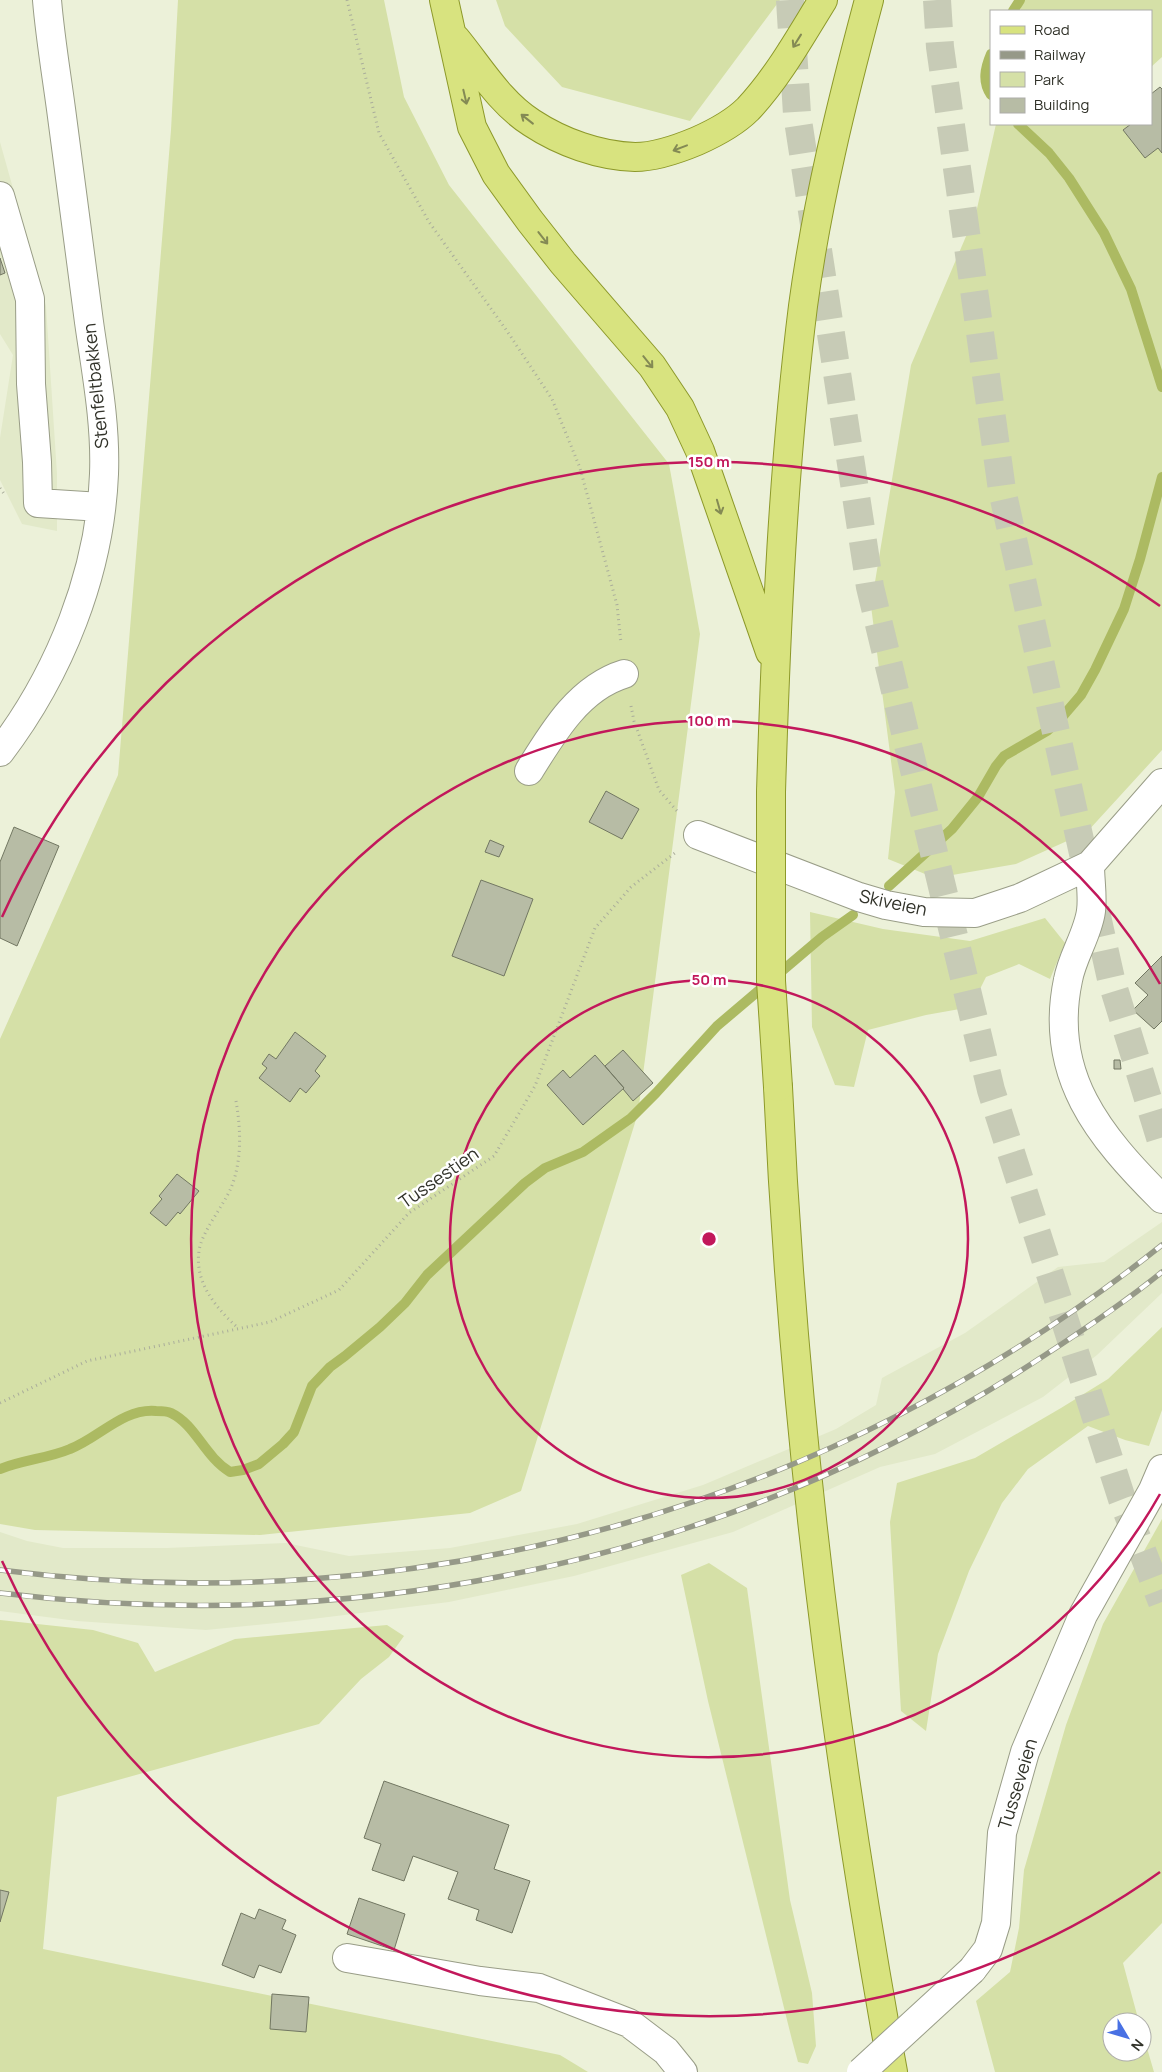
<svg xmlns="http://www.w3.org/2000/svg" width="1162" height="2072" viewBox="0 0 1162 2072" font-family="Manrope,sans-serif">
<rect width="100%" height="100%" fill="#ecf1d9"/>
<!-- built -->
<path fill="#e2e9c9" d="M0,142L46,306L57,474V531L22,524L0,480V438L13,355L0,334Z
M1162,1222V1293L1097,1355L1043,1397L935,1454L880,1467L733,1532L574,1576L449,1602L296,1621L206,1630L77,1621L0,1611V1532L27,1541L63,1548H167L286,1543L349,1556L450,1548L577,1524L703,1485L836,1429L876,1405L882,1378L965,1333L1058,1267L1104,1262Z"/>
<!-- green -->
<path fill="#d5e0a7" d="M178,0H384L404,97L449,185L669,464L700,634L638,1113L521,1491L470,1513L260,1535L35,1530L0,1524V1039L118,775L171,130Z
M496,0H780L690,121L562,87L505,26Z
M1023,0H1162V57L1151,67V11H1020Z
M1151,123L1162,140V750L1087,832L1016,864L935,878L888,859L895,792L871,606L911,365L976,213L996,124Z
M810,912L883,929L970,941L1045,918L1065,943L1050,979L1019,964L986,977L971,1007L926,1015L868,1030L854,1087L835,1085L812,1027Z
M1162,1327V1410L1149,1446L1125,1440L1088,1426L1028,1469L1002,1503L969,1571L938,1654L926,1731L901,1711L890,1522L897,1483L975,1458L1061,1408L1108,1379Z
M1162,1519V1923L1123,1963L1139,2022H1112V2052H1142V2031L1154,2072H995L976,2001L1010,1972L1019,1928L1024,1870L1066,1725L1103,1624Z
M709,1563L747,1588L790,1900L812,1993L816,2046L808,2064L798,2062L792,2040L708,1701L681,1575Z
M0,1620L93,1630L138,1643L155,1672L235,1639L387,1625L404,1636L389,1657L361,1679L319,1724L57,1797L43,1949L560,2055L588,2072H0Z"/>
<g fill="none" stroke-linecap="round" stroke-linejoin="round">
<!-- stream -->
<path stroke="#acba62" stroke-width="10" d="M1013,11L1020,0
M991,54C985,68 982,82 991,95
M1018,124L1049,153L1069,178L1104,233L1131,289L1162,387
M889,886L952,829L978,797L996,766L1004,756L1047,731L1063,716L1081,695L1095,670L1124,609L1140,559L1162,477
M0,1469C23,1460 49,1458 70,1449C99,1438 123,1408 156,1411C161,1411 167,1411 171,1413C196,1425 204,1456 230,1472L243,1470L259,1464L283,1444L294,1432L312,1386L330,1367L345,1356L380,1327L405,1303L427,1275L525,1183L545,1168L583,1152L631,1118L656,1093L717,1026L822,937L853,915"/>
</g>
<!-- building -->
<path fill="#b7bca5" stroke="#727762" d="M1160,87L1162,89V153L1158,148L1145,158L1123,130L1131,124H1151V94Z
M0,258L5,273L0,275Z
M606,791L639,809L622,839L589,822Z
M14,827L59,846L17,946L0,938V862Z
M490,840L504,846L499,857L485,852Z
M481,880L533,899L504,976L452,956Z
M1162,956V1021L1154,1029L1133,1010L1148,995L1135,983Z
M295,1032L326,1056L315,1071L320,1076L306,1093L300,1088L290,1102L259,1078L267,1068L262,1064L269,1054L276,1059Z
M623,1050L653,1083L633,1101L623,1089L624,1088L605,1066Z
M595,1055L624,1088L583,1125L547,1085L563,1070L570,1078Z
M1114,1060H1120L1121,1069H1114Z
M177,1174L199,1191L180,1214L178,1212L166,1226L150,1213L162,1199L159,1196Z
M384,1781L509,1825L494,1869L530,1881L512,1933L476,1920L479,1910L448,1899L458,1872L413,1856L404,1881L372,1870L381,1844L364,1838Z
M0,1890L9,1892L0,1922Z
M359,1898L405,1914L394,1950L347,1934Z
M259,1909L286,1920L282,1929L296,1935L281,1973L259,1965L254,1978L222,1965L241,1913L255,1919Z
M272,1994L309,1997L306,2032L270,2029Z"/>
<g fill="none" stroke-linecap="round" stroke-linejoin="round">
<!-- highway-tunnel -->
<path stroke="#c7cbb6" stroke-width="28" stroke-dasharray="28 14" stroke-linecap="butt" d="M790,0L797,114L870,587L991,1090L1122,1499L1162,1602
M937,0L940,47L1002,490L1111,979L1162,1144"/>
<!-- minor casing -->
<g stroke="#999d87" stroke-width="30">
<path id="minor" d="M0,196L30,299L31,384L37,462L38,503L101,507
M0,752C60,673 100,573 104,474C106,423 96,372 89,322C80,251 70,180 61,109C56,72 50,36 47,0
M529,771C553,732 579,688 624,674
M698,835L859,897L886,905L924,912L975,913L1020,898L1090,865L1162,783
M1090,865C1090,880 1093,897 1091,911C1088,934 1072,957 1068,980C1048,1075 1099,1136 1162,1199
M347,1958L480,1981L539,1988L629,2023L666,2051L683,2072
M972,1970L988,1949L996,1923L1002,1833L1025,1752L1083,1615L1153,1490L1162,1469"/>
</g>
<!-- major casing -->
<g stroke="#8d992a" stroke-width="30">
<path id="major" d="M444,0L472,127L496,174L530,221L563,263L652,366L680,408L700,451L770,652
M456,39C479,67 500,103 532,123C561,142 599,156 635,157C656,157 678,149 697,141C715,133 734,123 748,109C778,77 800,37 823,0
M771,792C776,629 783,467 803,306C817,202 842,101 869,0
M778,1087C793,1417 834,1747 893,2072"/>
</g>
<!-- path -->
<path stroke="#aaad9b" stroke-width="3" stroke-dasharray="1 4" stroke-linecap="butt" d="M347,0L379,133L429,222L507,331L552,399L580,468L617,605L621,643
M0,488L5,495
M631,706L634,721L659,790L677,811
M236,1101C241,1130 242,1161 231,1188C223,1206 205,1228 200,1246C192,1280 215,1307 238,1328
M0,1403L87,1361L270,1322L339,1290L409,1213L494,1156L535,1086L595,928L631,887L675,853"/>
<!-- minor -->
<use href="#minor" stroke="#fff" stroke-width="28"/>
<!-- major -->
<use href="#major" stroke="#d8e37f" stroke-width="28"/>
<!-- rail casing -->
<g stroke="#969988" stroke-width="5.5">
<path id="rail" d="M0,1570C418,1624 832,1508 1162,1245
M0,1593C367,1638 736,1559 1045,1355C1085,1329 1125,1302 1162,1272"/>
</g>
<!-- rail -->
<use href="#rail" stroke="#fff" stroke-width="4" stroke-dasharray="11" stroke-linecap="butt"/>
<!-- minor-bridge casing -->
<g stroke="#999d87" stroke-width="30" stroke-linecap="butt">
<path id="minor-bridge" d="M861,2072L972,1970"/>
</g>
<!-- major-bridge casing -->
<g stroke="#8d992a" stroke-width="30" stroke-linecap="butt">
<path id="major-bridge" d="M771,792V981L778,1087"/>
</g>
<!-- minor-bridge -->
<use href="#minor-bridge" stroke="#fff" stroke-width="28"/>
<!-- major-bridge -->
<use href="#major-bridge" stroke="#d8e37f" stroke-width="28"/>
</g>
<!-- one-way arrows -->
<defs><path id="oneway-shaft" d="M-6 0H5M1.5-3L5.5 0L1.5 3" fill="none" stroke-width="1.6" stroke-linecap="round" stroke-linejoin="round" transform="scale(1.25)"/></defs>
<g stroke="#848a54">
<use href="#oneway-shaft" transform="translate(797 41) rotate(122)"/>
<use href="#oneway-shaft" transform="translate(465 97) rotate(77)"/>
<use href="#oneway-shaft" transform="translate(527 119) rotate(-142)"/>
<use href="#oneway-shaft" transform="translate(680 148) rotate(159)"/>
<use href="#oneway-shaft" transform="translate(543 238) rotate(52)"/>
<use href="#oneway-shaft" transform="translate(648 362) rotate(51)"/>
<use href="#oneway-shaft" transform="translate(719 507) rotate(74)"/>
</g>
<!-- distance rings -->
<g fill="none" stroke="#c2185b" stroke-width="2.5">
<circle cx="709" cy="1239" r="259"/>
<path d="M1160 1494A518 518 0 1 1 1160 984"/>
<path d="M1160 1872A777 777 0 0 1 2 1561M2 917A777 777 0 0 1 1160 606"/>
</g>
<g text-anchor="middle" stroke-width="5" stroke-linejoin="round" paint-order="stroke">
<!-- street labels -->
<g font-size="18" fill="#313229" stroke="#fff">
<text transform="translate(96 386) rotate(-96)" y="6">Stenfeltbakken</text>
<text transform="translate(893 903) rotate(12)" y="6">Skiveien</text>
<text transform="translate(439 1178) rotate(-35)" y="6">Tussestien</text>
<text transform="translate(1018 1784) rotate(-73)" y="6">Tusseveien</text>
</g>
</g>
<circle cx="709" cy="1239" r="8" fill="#c2185b" stroke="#fff" stroke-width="2.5"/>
<g font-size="15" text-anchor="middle" font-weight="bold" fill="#c2185b" stroke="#fff" stroke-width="5" stroke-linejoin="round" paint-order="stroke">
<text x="709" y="467">150 m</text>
<text x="709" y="726">100 m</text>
<text x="709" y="985">50 m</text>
</g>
<!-- legend -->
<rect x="990" y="10" width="162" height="115" fill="#ffffff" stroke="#adada9"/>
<rect x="1000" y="26" width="25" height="8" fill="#d8e37f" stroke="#adada9"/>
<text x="1034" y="35" font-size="15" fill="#313229">Road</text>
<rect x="1000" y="51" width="25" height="8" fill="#969988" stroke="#adada9"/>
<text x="1034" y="60" font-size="15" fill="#313229">Railway</text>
<rect x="1000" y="72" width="25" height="15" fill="#d5e0a7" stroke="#adada9"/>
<text x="1034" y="85" font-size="15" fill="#313229">Park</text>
<rect x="1000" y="98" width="25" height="15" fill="#b7bca5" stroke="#adada9"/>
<text x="1034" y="110" font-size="15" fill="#313229">Building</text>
<!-- north arrow -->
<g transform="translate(1127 2037) rotate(128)"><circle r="24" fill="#ffffff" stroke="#adada9"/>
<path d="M0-4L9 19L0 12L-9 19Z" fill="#4971e4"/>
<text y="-8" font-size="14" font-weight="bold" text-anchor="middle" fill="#313229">N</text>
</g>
</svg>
